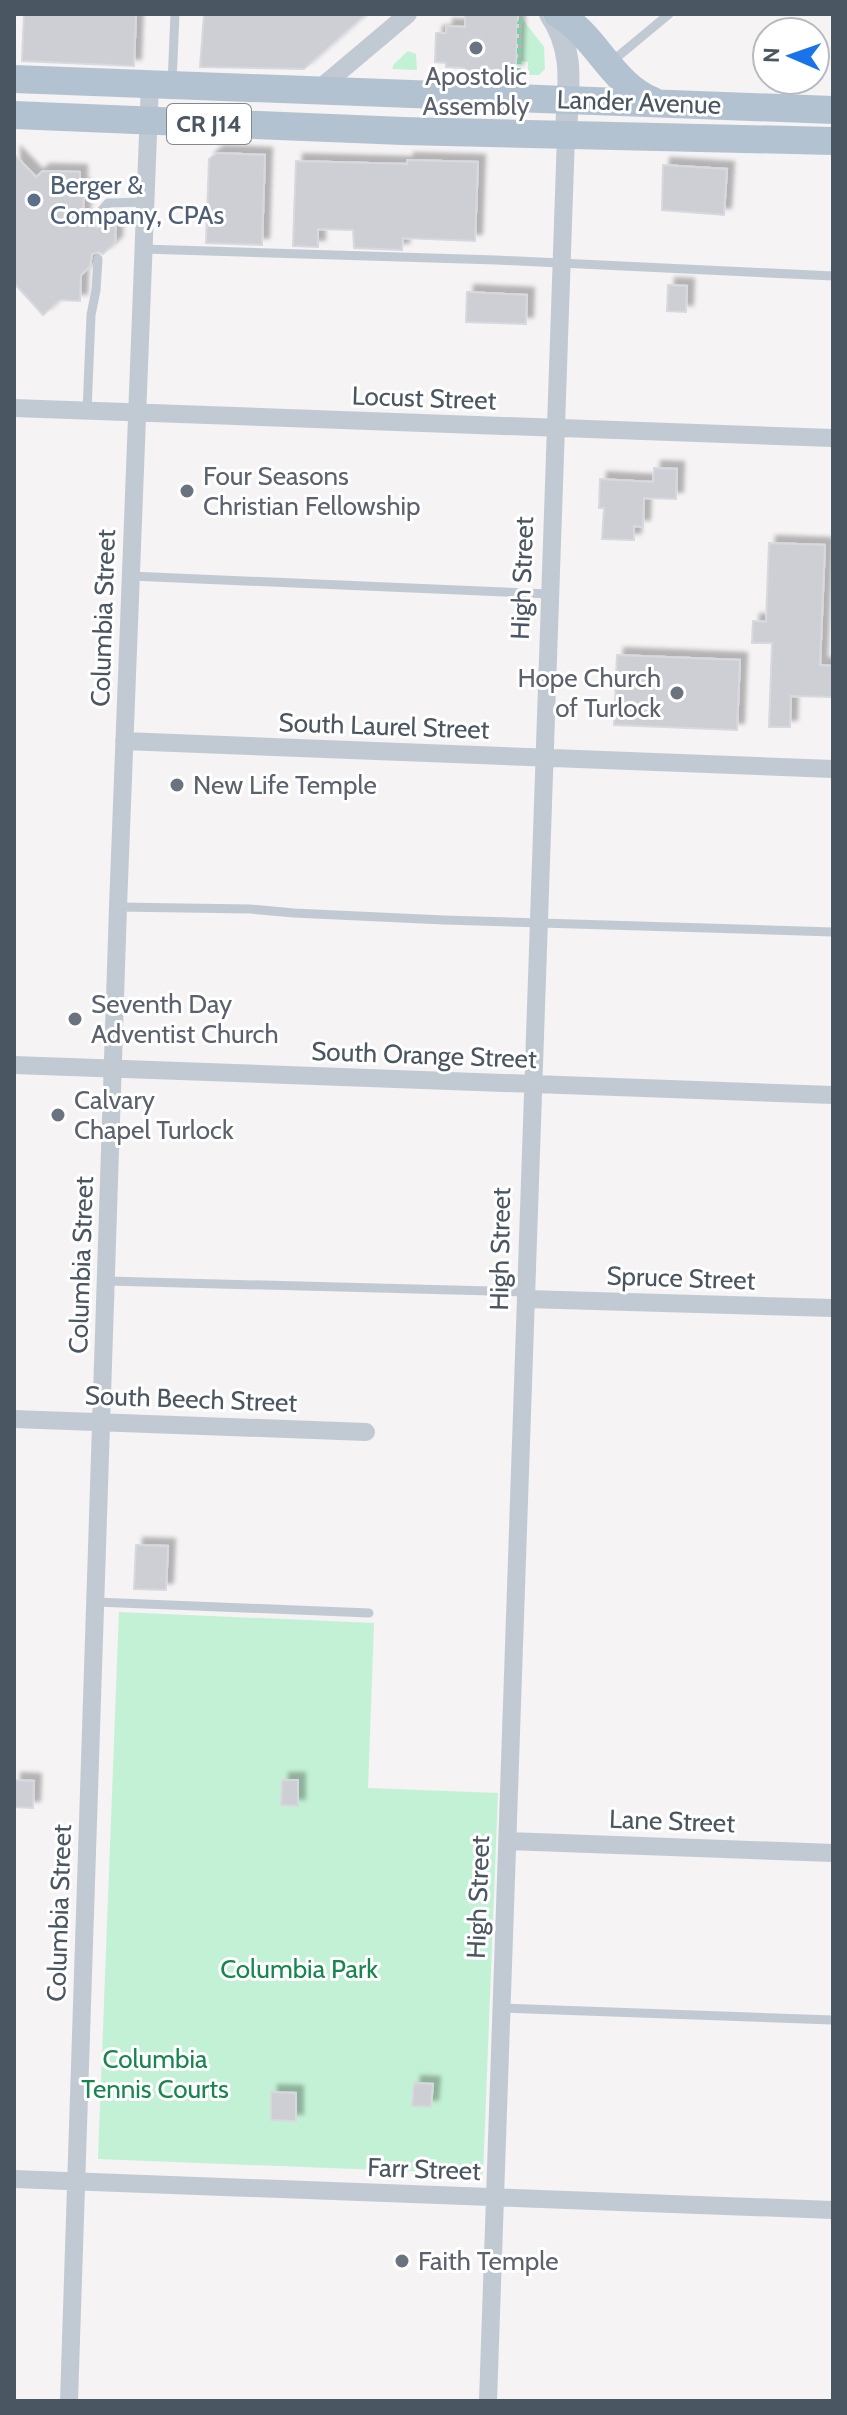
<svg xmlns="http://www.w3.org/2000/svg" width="847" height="2415" viewBox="0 0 847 2415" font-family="Cabin,sans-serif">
<defs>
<filter id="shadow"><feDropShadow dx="7" dy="-7" stdDeviation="2" flood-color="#0004"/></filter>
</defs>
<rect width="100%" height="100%" fill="#f5f3f3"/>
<!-- green -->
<path fill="#c3f1d5" d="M524,21L544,47L545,69L539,75H528V62L521,61L522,24Z
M408,51L416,54L417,70L392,69L394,64Z
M119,1612L374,1623L368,1788L498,1793L483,2174L98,2159Z"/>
<!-- building -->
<path fill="#cdcfd5" stroke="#d7d9de" stroke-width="2" filter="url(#shadow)" d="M24,14H136L134,66L22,61Z
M204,14H366L304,69L200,67Z
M465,14H518L516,71L464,70V68L446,67V63L435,62L436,33H446V26L465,27Z
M217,153L265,155L262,245L206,243L209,159Z
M14,154L36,177L43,171L80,172V187H84L83,221H93L95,227L100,228L108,221L116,222L115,243L103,254L98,252L92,254L90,266L81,275L80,301L60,300L43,315L14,283Z
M407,160L478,162L475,241L403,238L402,250L354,248L353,230L318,229V247L293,246L296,161L407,164Z
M663,165L727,169L724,215L662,210Z
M668,285L687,286L686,312L667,311Z
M467,292L527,295L526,324L466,322Z
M654,468L677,469L676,499L644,498L643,527L634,526V540L602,539L604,508H599L600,479L653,482Z
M769,543L825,545L820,665L833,666V697L791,696L790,727H769L772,643H752L753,621L766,622Z
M617,655L740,660L737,730L614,725Z
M136,1545L168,1546L166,1590L134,1589Z
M14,1780L34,1781L33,1808L14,1807Z
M282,1780H298V1806L281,1805Z
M414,2083L433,2084L431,2107L412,2106Z
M271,2092L296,2093V2121L271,2120Z"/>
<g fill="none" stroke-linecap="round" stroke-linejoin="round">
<!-- path -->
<path stroke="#7ad0a6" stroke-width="4" stroke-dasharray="6 4" stroke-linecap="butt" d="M519,74V23L523,18"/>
<!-- service -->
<path stroke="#c1cad2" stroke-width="9" d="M610,63L669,14
M172,83L175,14
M100,221L101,211L108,203L145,202
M143,249L496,260L833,276
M87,411L91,315L96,290L98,259
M130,576L549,594
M118,907L250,909L294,913L444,920L833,932
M107,1281L527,1292
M96,1602L369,1613
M502,2008L833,2020"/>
<!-- minor -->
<path stroke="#c1cad2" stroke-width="18" d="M319,89L408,14
M14,408L833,438
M124,741L833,769
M14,1065L833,1095
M527,1299L833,1308
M14,1419L366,1432
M508,1841L833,1853
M14,2179L833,2210
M69,2401L118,907L150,83
M488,2401L566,136"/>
<!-- tertiary -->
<path stroke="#c1cad2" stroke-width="22" d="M550,14C577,54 567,91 566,136"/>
<!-- primary -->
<path stroke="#b3c2d1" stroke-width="28" d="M558,14C596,35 611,84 653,101
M14,79L833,110
M14,115L403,131L833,141"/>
</g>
<!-- markers -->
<g fill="#6b7280" stroke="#fff" stroke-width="3">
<circle cx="476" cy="48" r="8"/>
<circle cx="187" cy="491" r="8"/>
<circle cx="677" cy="693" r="8"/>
<circle cx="177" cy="785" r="8"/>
<circle cx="75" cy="1019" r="8"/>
<circle cx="58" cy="1115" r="8"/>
<circle cx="402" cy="2261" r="8"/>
</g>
<circle fill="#5c6f8a" stroke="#fff" stroke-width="3" cx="34" cy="200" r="8"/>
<g text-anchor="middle" stroke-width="6" stroke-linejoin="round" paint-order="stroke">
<!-- shield labels -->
<rect fill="#fff" stroke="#808990" stroke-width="2" x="167" y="104" width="84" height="40" rx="6"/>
<g font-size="24" font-weight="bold" fill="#4a5661">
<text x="209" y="132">CR J14</text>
</g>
<!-- worship labels -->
<g font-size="26" fill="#5b616d" stroke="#fff" text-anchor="start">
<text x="476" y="85" text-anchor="middle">Apostolic<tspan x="476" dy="30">Assembly</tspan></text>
<text x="203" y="485">Four Seasons<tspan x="203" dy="30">Christian Fellowship</tspan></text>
<text x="661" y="687" text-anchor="end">Hope Church<tspan x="661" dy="30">of Turlock</tspan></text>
<text x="193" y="794">New Life Temple</text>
<text x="91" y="1013">Seventh Day<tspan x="91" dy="30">Adventist Church</tspan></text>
<text x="74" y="1109">Calvary<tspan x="74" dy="30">Chapel Turlock</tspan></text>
<text x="418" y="2270">Faith Temple</text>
</g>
<!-- street labels -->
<g font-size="26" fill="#4a5661" stroke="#fff">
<text transform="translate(639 102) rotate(2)" y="9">Lander Avenue</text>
<text transform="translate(424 398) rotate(2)" y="9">Locust Street</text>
<text transform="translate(522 578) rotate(-88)" y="9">High Street</text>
<text transform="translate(103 618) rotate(-88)" y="9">Columbia Street</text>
<text transform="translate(384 726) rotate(2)" y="9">South Laurel Street</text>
<text transform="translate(424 1055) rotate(2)" y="9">South Orange Street</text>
<text transform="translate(500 1249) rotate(-89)" y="9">High Street</text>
<text transform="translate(81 1265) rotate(-88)" y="9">Columbia Street</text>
<text transform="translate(681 1278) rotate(2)" y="9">Spruce Street</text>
<text transform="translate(191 1399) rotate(2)" y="9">South Beech Street</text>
<text transform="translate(672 1821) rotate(2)" y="9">Lane Street</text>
<text transform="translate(478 1897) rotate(-88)" y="9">High Street</text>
<text transform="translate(59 1913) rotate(-88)" y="9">Columbia Street</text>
<text transform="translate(424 2169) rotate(2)" y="9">Farr Street</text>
</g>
<!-- service labels -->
<g font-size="26" fill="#4e5e75" stroke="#fff" text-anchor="start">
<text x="50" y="194">Berger &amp;<tspan x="50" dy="30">Company, CPAs</tspan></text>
</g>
<!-- park labels -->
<g font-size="26" fill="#17864f" stroke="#fff">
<text x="299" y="1978">Columbia Park</text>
<text x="155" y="2068">Columbia<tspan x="155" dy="30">Tennis Courts</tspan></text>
</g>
</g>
<!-- border -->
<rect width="847" height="2415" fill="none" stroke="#4a5661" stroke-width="32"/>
<!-- north arrow -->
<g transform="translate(791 56) rotate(272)"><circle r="38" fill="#ffffff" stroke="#b7bbc0" stroke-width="2"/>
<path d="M0-6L14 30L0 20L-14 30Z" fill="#1a73e8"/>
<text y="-12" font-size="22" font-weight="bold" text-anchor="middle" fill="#4a5661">N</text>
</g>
</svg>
